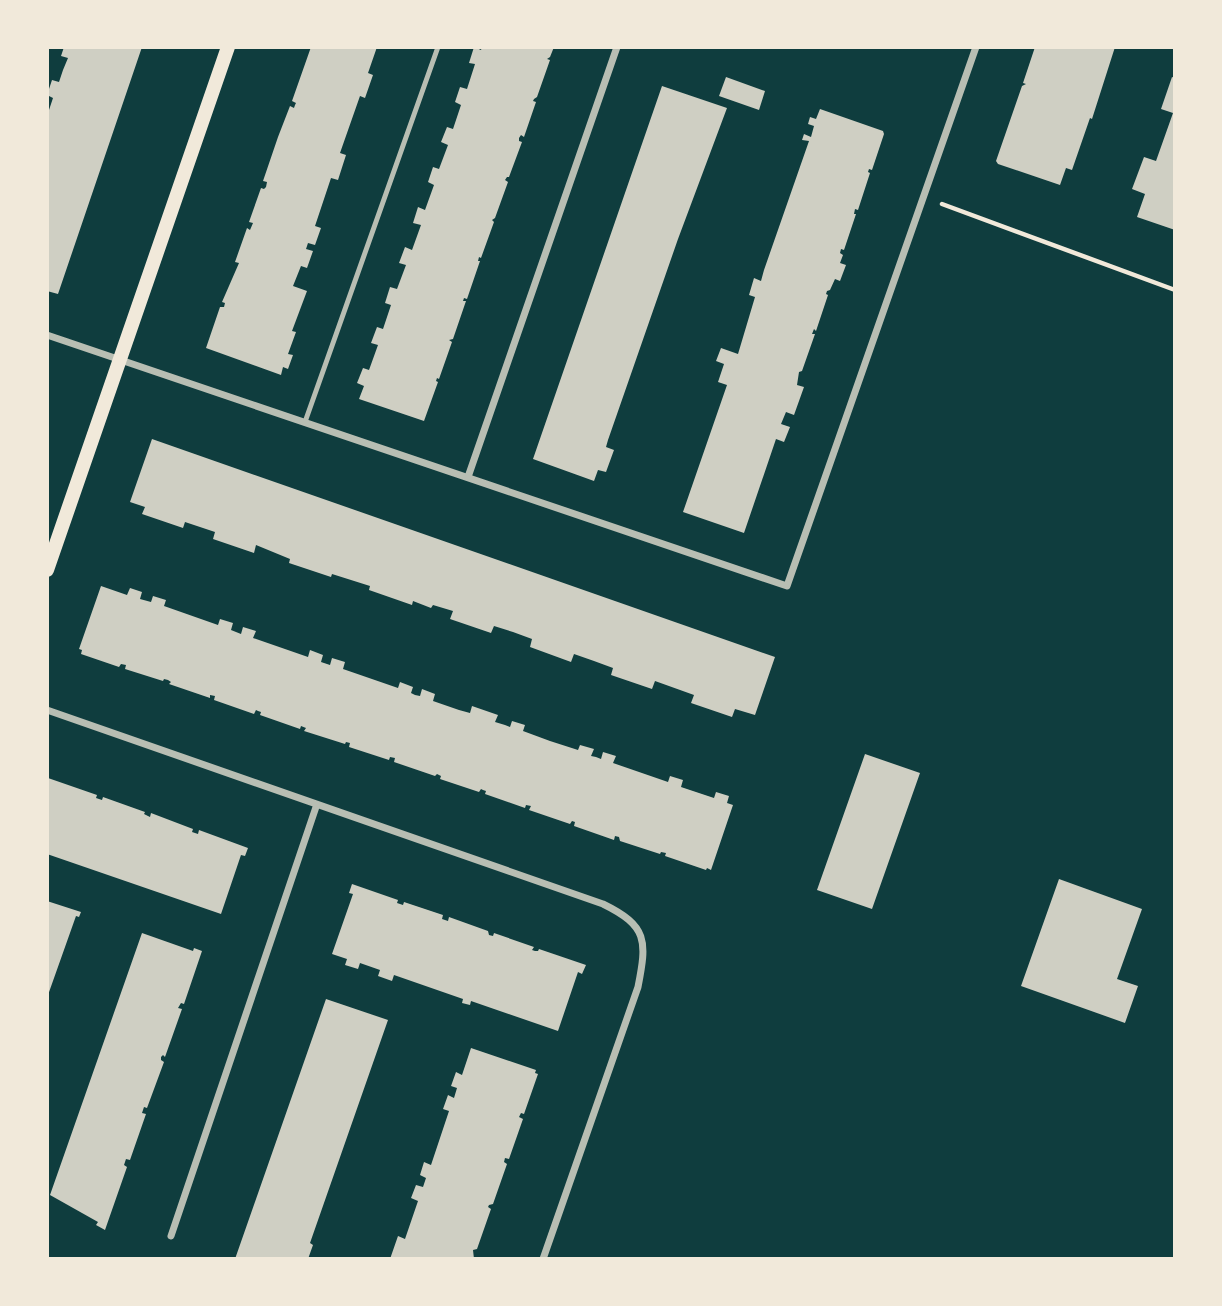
<svg xmlns="http://www.w3.org/2000/svg" width="1222" height="1306" viewBox="0 0 1222 1306" font-family="Quicksand,sans-serif">
<rect width="100%" height="100%" fill="#0f3d3e"/>
<!-- building -->
<path fill="#cfcfc3" d="M64,47H142L58,294L47,291V116L53,98L47,95L52,80L59,82L63,70L68,58L61,56Z
M311,47H377L368,73L373,75L365,98L360,96L340,153L346,155L338,180L331,178L315,226L321,228L315,245L308,243L306,249L313,251L307,268L301,266L293,286L307,291L292,331L296,332L288,354L293,355L288,369L283,367L281,375L206,348L220,307H224L225,303L222,302L239,263L235,262L247,228L250,230L253,223L249,222L261,188L264,189L266,187L267,182L263,181L278,137L290,106L294,108L295,105L296,103L292,101Z
M474,47L481,50L482,47H554L550,57L547,59L550,60L537,97L534,99L533,101L536,102L524,137L521,135L519,138V141L522,142L509,177H507L505,180L508,182L495,218L492,220L494,222L481,258L479,257L478,261H480L467,299L464,298L463,301H466L453,339L449,340L452,342L439,379L437,378L436,381L438,382L424,421L359,399L364,386L357,383L363,368L369,370L378,345L371,343L377,327L383,329L391,305L385,303L390,287L397,289L406,265L399,263L405,247L412,250L421,225L413,223L418,207L425,210L434,185L428,182L433,167L439,169L448,145L441,142L447,127L453,129L461,105L455,102L460,87L467,89L475,64L469,63Z
M1035,47H1115L1092,119L1090,118L1072,170L1066,168L1060,185L998,164L996,161L1022,86L1026,84L1023,83Z
M726,77L765,91L759,110L719,96Z
M1172,77L1175,78V230L1137,217L1145,194L1132,189L1144,157L1156,161L1173,113L1161,109Z
M662,86L727,108L678,239L608,440L606,447L614,450L606,472L598,470L594,481L533,459Z
M820,109L883,131L884,134L872,170L869,169L868,172L870,173L858,210L855,209L854,214H856L844,250L841,249L840,253L843,255L840,263L846,265L840,281L835,279L830,290L827,291L826,294L828,295L816,331L814,329L812,334H815L802,371L799,372L797,385L804,387L794,415L786,412L781,424L790,427L784,442L776,439L744,533L683,512L727,385L718,382L724,364L716,361L721,348L738,354L755,297L749,295L754,278L761,281L764,270L809,141L802,140L804,134L811,137L814,126L808,124L810,117L816,119Z
M152,439L775,657L755,715L735,709L732,717L691,703L694,695L655,681L652,689L611,675L613,668L594,661L574,654L571,662L530,647L532,639L513,632L494,626L491,633L450,619L453,611L433,605L431,608L413,601L412,605L369,590L370,586L332,574L331,577L289,563L290,559L256,545L254,553L213,539L215,532L185,522L183,528L142,514L145,507L130,502Z
M101,586L127,595L130,588L142,592L140,599L151,602L153,596L166,600L164,606L218,625L220,619L233,623L231,630L241,634L243,627L256,631L253,638L308,657L310,650L323,655L321,662L330,665L332,658L345,662L343,669L398,688L400,682L413,687L411,693L415,695L420,696L422,689L435,694L433,701L459,710L470,713L472,706L498,715L495,722L505,725L510,727L512,721L525,725L523,731L550,741L578,750L580,745L594,749L591,756L596,757L601,759L603,752L616,756L613,763L668,782L670,776L683,780L681,787L714,798L716,792L729,796L727,803L733,805L711,870L707,868L706,870L665,856L666,853L661,852L660,854L620,841L619,837L615,836L614,840L574,826L575,822L572,821L570,824L529,810L531,806L526,805L525,808L485,794L486,791L483,790L481,789L479,792L440,779L441,776L437,774L435,776L394,762L395,758L390,757L389,760L349,747L350,743L346,742L345,744L304,731L306,728L301,726L300,729L260,715L261,712L258,711L256,710L254,714L214,700L215,696L210,695V698L169,684L171,682L168,680L164,679L163,681L125,669L126,665L121,664L119,667L81,654L82,650L79,649Z
M865,754L920,773L872,909L817,890Z
M48,778L97,795L96,798L102,800L103,797L145,812L144,814L150,817L151,813L193,829L192,832L198,834L199,830L248,848L245,856L241,855L221,914L47,854Z
M1059,879L1142,909L1117,979L1138,986L1125,1023L1021,986Z
M352,884L398,900L397,903L403,905L404,902L443,915L442,919L448,921L449,917L488,931L489,935L493,936L494,933L534,947L532,950L535,951H538L539,949L586,965L582,974L578,972L558,1031L471,1001L470,1005L462,1003L463,999L394,975L392,981L378,976L380,970L360,963L358,969L345,965L347,959L332,954L353,894L349,893Z
M47,901L81,912L79,917L76,916L48,995Z
M142,933L193,951L194,948L202,951L184,1004L181,1003L178,1008L182,1009L165,1057L163,1055L161,1057V1060L164,1062L147,1108L144,1107L142,1113L146,1114L130,1160L126,1159L124,1165L127,1167L105,1230L96,1225L98,1222L50,1195Z
M326,999L388,1020L310,1243L313,1245L308,1259H235Z
M471,1048L536,1070L535,1073L538,1074L524,1114L521,1113L519,1117L523,1119L509,1159L505,1158L504,1162L507,1164L493,1204L489,1205L488,1207L491,1209L477,1249L473,1250L474,1259H390L398,1236L405,1239L418,1201L411,1198L416,1185L423,1187L426,1178L420,1175L424,1162L431,1165L449,1111L443,1109L448,1095L454,1098L457,1088L451,1086L456,1072L462,1075Z"/>
<g fill="none" stroke-linecap="round" stroke-linejoin="round">
<!-- path -->
<path stroke="#f1e9da" stroke-width="4.5" d="M942,204L1175,290"/>
<!-- service -->
<path stroke="#b8beb3" stroke-width="5" d="M305,422L438,47"/>
<!-- minor -->
<path stroke="#b8beb3" stroke-width="7" d="M47,335L787,586L976,47
M468,477L617,47
M47,710L603,904C648,926 647,941 638,987L543,1259
M171,1236L317,804"/>
<!-- secondary -->
<path stroke="#f1e9da" stroke-width="14" d="M47,570L228,47"/>
</g>
<!-- border -->
<rect width="1222" height="1306" fill="none" stroke="#f1e9da" stroke-width="98"/>
</svg>
